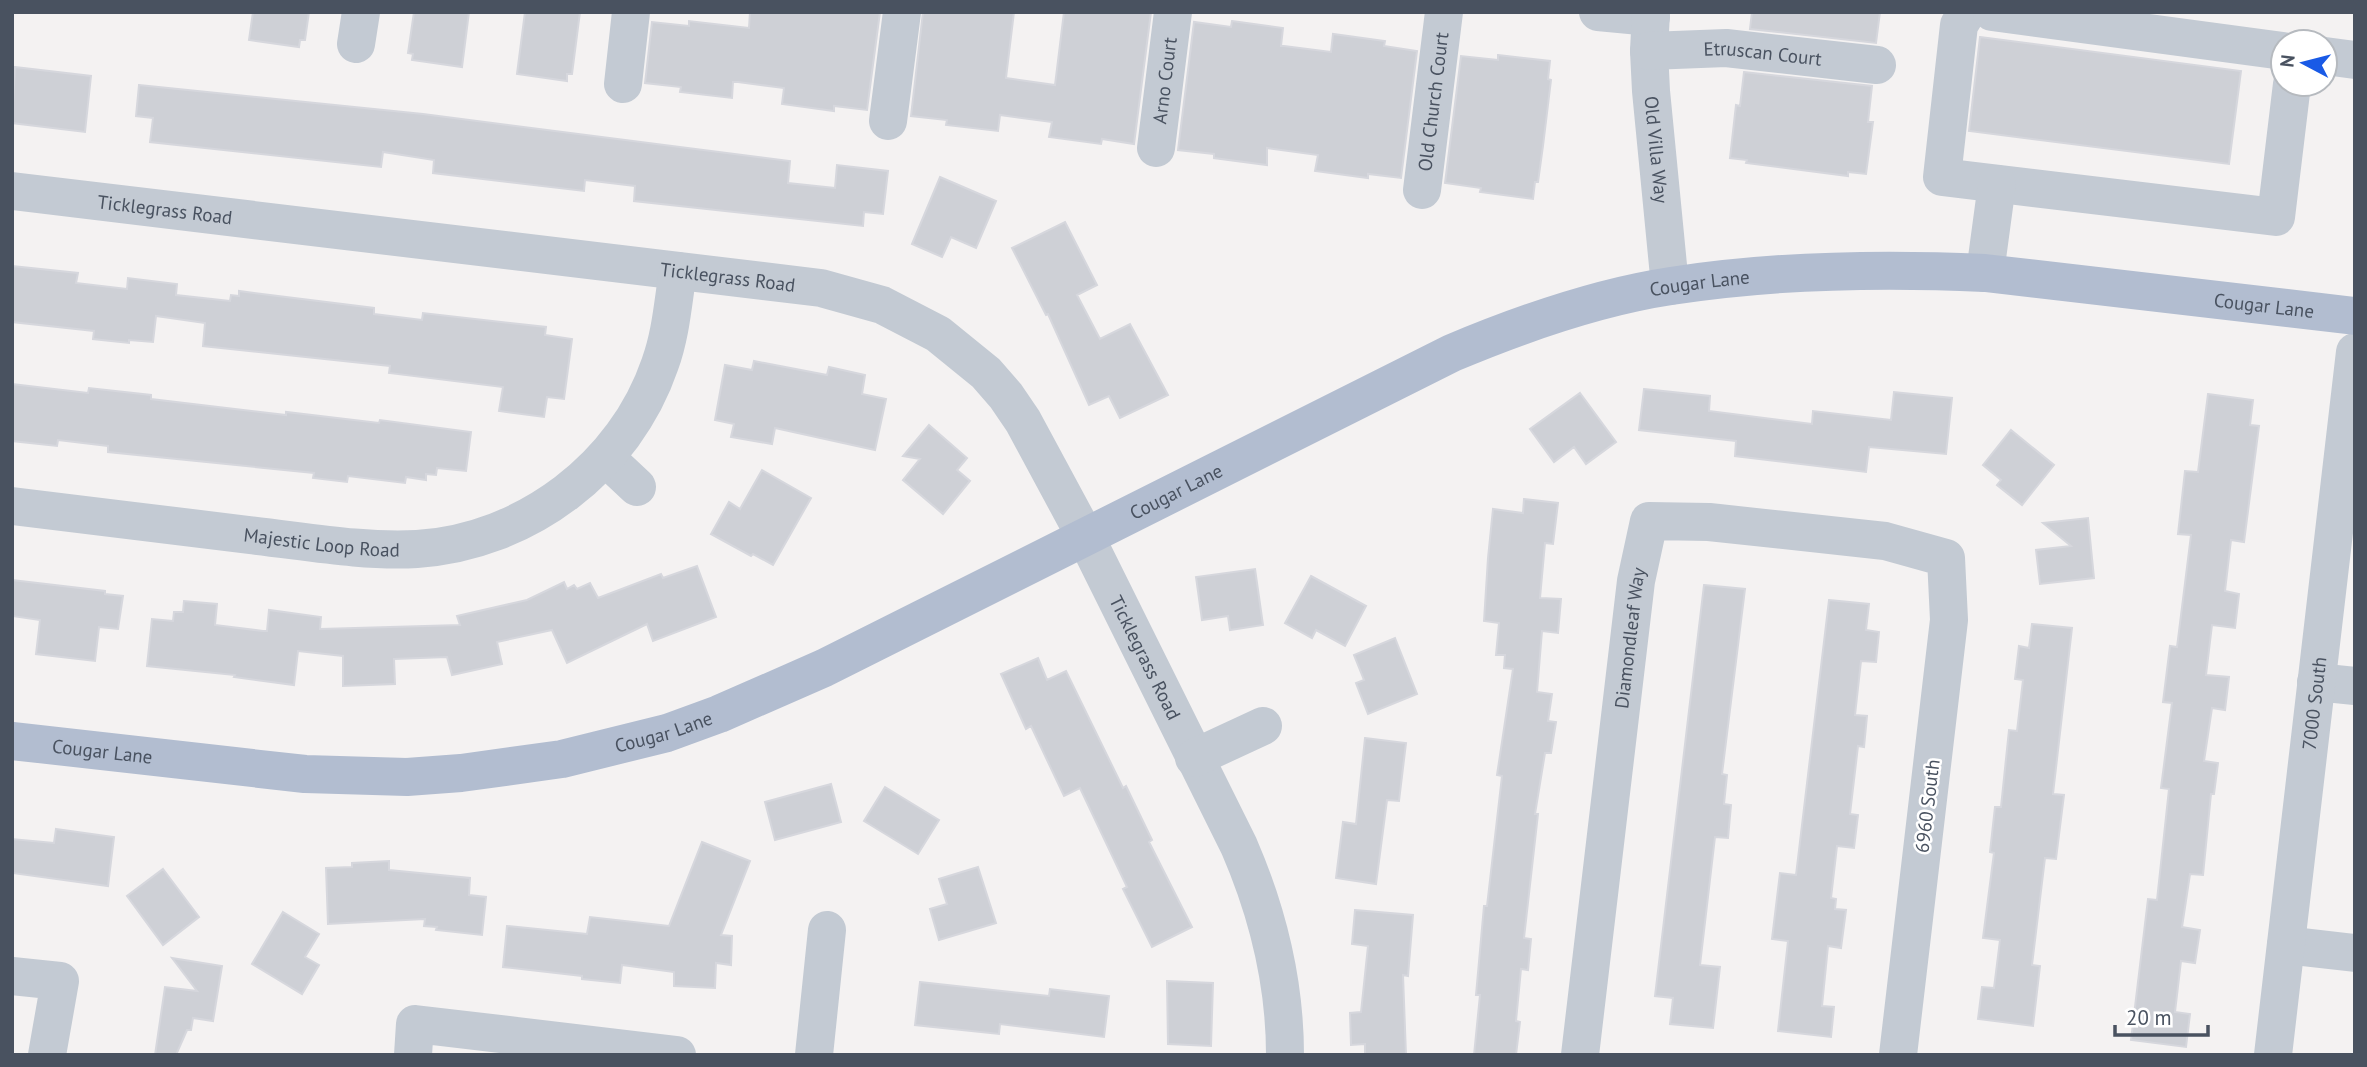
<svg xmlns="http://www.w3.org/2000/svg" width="2367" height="1067" viewBox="0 0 2367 1067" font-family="'PT Sans',sans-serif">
<rect width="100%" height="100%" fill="#f4f2f2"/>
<!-- building -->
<path fill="#ced0d6" stroke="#d6d7dd" stroke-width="2" d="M253,12H309L305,40H300L299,47L249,40Z
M414,12H469L462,67L412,60L413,54L408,53Z
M525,12H580L572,74H567V81L517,74Z
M750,12H880L867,110L834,106V111L782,104L784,88L738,82H733L732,98L680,92L681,87L645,83L652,22L689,26V21L749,28Z
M923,12H1014L1006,78L1055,85L1064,12H1151L1134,144L1102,139L1101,144L1049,137L1052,122L1000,115L998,131L946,125L947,120L911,116Z
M1752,12H1880L1876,43L1750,29Z
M1232,21L1283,28L1281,46H1284L1331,52L1333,34L1385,41L1384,46L1417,51L1401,178L1368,174V178L1315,171L1318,155L1267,148V165L1214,158V154L1178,150L1194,22L1231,27Z
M1980,37L2241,71L2229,164L1969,131Z
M1498,55L1550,61L1548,79L1551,80L1543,146L1538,182H1535L1533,199L1480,192L1481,188L1445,183L1461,56L1498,60Z
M15,67L91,76L85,132L12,123Z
M1744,72L1872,86L1868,122H1873L1866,174L1848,172V176L1746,163L1747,160L1730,158L1736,105L1740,106Z
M139,85L423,114L790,161L788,183L835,188L837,165L888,171L883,214L864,212L863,226L634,201L635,186L585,180L584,191L433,173L434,160L383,152L381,167L150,142L153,118L136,116Z
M940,177L996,201L976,248L951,237L942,257L912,244Z
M1065,222L1097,285L1077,295L1100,339L1130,324L1168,395L1120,418L1109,396L1089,405L1048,314L1046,315L1012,248Z
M12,266L78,273L76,283L127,289L128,278L177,284L176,295L230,301L231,295L239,296V291L374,308V314L422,320L423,313L546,327L545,335L572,339L564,399L547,397L544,417L499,411L503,387L389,373L390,366L203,346L205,323L156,316L153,342L129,340V343L93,339L94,331L12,322Z
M754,361L827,375L829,367L865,375L862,394L886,399L875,450L775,428L772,444L731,437L734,424L715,420L725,365L752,370Z
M12,384L88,393L89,388L151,395V399L286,415V412L379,423L380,420L471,432L466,471L437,468L436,475L426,474V480L406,477L405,483L348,476L347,482L313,478L314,473L108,452V446L58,440L57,446L12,441Z
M1644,389L1710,396L1709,411L1812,424L1813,411L1891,420L1894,392L1952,398L1946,454L1869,447L1866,472L1735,456L1736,441L1639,430Z
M1580,393L1616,442L1586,464L1574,447L1554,462L1530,429Z
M2208,394L2253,400L2250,425L2259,426L2244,542L2231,540L2225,591L2239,594L2235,628L2212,625L2206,675L2229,677L2225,710L2212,708L2204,761L2218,763L2214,794H2211L2203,875L2190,874L2182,927L2200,930L2195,963L2181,961L2175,1012L2190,1014L2186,1047L2131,1040L2148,899L2157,900L2169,789L2161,788L2172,703L2163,702L2170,646L2177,647L2191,535L2178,534L2185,471L2198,472Z
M929,425L967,458L957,470L970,481L943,514L903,480L920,459L903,456Z
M2011,430L2054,465L2022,505L1997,485L2001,480L1983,465Z
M762,470L811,498L773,565L753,554L751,556L711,534L729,502L740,509Z
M1524,499L1558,503L1553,544L1545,543L1540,598L1561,599L1558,633L1542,631L1537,692L1552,694L1548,721L1556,722L1551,753H1545L1535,814H1538L1524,938L1531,939L1528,970L1521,969L1516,1021L1520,1022L1516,1055H1474L1480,995H1476L1484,906H1487L1502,776L1497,775L1513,669L1504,668L1505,655H1496L1499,623L1484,621L1488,558L1493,509L1523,513Z
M2088,518L2094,578L2040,584L2036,550L2071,546L2043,523Z
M697,566L716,617L653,641L647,624L567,663L552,630L497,642L502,664L452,675L447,657L394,659L395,684L343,686V656L298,651L294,685L234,677L235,675L147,666L152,619L173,621L174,612H183L184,601L217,604L215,625L263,631H267L269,610L321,617L320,629L460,625L457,616L527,600L564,582L567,589L574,585L577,589L590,583L598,598L661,574L663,578Z
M1255,569L1263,625L1230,630L1228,616L1202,620L1196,577Z
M1311,576L1366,606L1345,646L1316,630L1312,638L1285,623Z
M12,580L105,591V594L123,596L118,629L99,627L95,661L36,654L40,620L12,616Z
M1704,585L1745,589L1722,774L1727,775L1724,804L1731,805L1728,838L1715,837L1700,965L1720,967L1713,1028L1670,1024L1673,998L1655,996Z
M1829,600L1869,604L1866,630L1879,632L1876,662L1861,661L1855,715L1867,716L1864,747L1858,746L1850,814L1858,815L1854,848L1837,846L1831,898L1836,899L1835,909L1846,910L1841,948L1828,946L1822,1006L1834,1007L1831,1037L1778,1031L1788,941L1772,939L1780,873L1796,875Z
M2032,624L2072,628L2053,794L2064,795L2056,859L2045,858L2032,965L2040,966L2033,1026L1978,1019L1982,987L1994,988L2000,940L1983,938L1994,853L1990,852L1995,807H2001L2009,730L2017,731L2023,680L2015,679L2019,646L2029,648Z
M1395,638L1417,694L1368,714L1356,683L1364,680L1354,655Z
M1038,658L1047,680L1066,671L1123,788L1126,786L1152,840L1149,842L1192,927L1152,947L1123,889L1127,887L1080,788L1064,796L1031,726L1026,729L1001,674Z
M1365,738L1406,743L1399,801L1387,800L1376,884L1336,878L1343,822L1356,824Z
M831,784L841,822L775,840L765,802Z
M885,787L939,820L918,854L864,821Z
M56,829L114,837L108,886L12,873V839L54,843Z
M702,842L750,861L721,935L732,936L731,965L716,963L715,988L674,986V972L622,965L620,983L582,979V976L503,967L507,926L587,934L590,917L669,926Z
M389,861V870L470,878L469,895L486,897L482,935L436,930L437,927L424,926L425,919L328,924L326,868L352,867V863Z
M978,867L996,923L939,940L930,909L947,904L939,879Z
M163,869L199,917L163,945L127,896Z
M1355,910L1413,915L1408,976L1403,975L1406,1055H1365V1044L1351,1045L1350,1013L1361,1012L1368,946L1352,944Z
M283,912L319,934L305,957L319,965L302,994L252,964Z
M172,958L222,966L213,1021L193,1018L191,1030H187L176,1055H155L165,987L197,991Z
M1167,981L1213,983L1211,1046L1168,1044Z
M920,982L1049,996L1050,989L1109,996L1104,1037L1000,1024L999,1034L915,1025Z"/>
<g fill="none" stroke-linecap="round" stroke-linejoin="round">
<!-- minor -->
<g stroke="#c3cad3" stroke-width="38">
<path d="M1598,12L1651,17"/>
<path id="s1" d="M1651,12L1649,51L1651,91L1670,286"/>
<path d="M1967,12L1959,25L1942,177L2276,217L2292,84"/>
<path d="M1992,12L2283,51"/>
<path d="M356,44L361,12"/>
<path id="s2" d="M1649,51L1726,48L1877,65"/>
<path d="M2325,56L2355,60"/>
<path d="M623,84L631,12"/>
<path d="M888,121L902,12"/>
<path id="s3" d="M1156,148L1173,12"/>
<path id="s4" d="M1422,190L1444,12"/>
<path id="s5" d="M12,191L821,288L882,305L938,334L986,373L1006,396L1023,421L1085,536L1239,846C1268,913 1285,981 1285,1055"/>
<path d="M1985,273L1997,184"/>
<path d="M606,458L637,487"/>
<path id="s6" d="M12,506C91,516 170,525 249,535C304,541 361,552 417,549C526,542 625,467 660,364C671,334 673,302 678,271"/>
<path d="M2316,682L2355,686"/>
<path d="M1194,758L1263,726"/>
<path d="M2286,945L2355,953"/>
<path d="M12,976L60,981L47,1055"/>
<path d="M413,1055L415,1024L677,1055"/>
<path d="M814,1055L827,930"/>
<path id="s7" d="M1580,1055L1636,581L1649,521L1709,522L1885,541L1946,558L1949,620L1898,1055"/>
<path id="s8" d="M2273,1055L2355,352"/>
</g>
<!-- major -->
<path stroke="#b2bdd0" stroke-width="38" id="s9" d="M12,741L305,774L407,777L461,773L562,759L667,733L719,714L824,668L1452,353C1521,324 1598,297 1671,286C1775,270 1881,268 1985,273L2355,316"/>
</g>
<g text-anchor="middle" stroke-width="5" stroke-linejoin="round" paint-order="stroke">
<!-- street labels -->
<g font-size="19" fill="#495260" stroke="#fff">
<text dy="7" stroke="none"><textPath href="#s2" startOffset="114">Etruscan Court</textPath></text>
<text dy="7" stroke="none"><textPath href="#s3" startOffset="68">Arno Court</textPath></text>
<text dy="7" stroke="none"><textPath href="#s4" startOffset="89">Old Church Court</textPath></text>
<text dy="7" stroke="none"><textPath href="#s1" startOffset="138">Old Villa Way</textPath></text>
<text dy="7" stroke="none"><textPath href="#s5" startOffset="154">Ticklegrass Road</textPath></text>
<text dy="7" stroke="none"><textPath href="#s5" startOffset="721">Ticklegrass Road</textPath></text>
<text dy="7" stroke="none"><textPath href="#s9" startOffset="1792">Cougar Lane</textPath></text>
<text dy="7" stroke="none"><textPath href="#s9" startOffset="2359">Cougar Lane</textPath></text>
<text dy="7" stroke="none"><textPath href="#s9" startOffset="1225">Cougar Lane</textPath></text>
<text dy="7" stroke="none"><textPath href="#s6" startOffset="312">Majestic Loop Road</textPath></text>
<text dy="7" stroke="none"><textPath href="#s7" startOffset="420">Diamondleaf Way</textPath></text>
<text dy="7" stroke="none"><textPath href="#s5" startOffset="1330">Ticklegrass Road</textPath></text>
<text dy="7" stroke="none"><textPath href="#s8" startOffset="354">7000 South</textPath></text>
<text dy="7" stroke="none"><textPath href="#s9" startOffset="658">Cougar Lane</textPath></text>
<text dy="7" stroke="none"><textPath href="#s9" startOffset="91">Cougar Lane</textPath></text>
<text transform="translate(1927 806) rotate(-83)" y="7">6960 South</text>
</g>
</g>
<!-- border -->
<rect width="2367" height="1067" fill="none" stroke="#495260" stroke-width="28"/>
<!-- north arrow -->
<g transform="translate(2304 63) rotate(277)"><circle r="33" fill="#ffffff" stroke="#b6babf" stroke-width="2"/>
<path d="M0-5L12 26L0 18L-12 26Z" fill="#195ae6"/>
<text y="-10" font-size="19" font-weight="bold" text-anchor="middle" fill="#495260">N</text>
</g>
<!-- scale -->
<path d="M2115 1025v10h93v-10" fill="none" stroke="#495260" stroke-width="3.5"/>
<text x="2126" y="1025" font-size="21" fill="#495260" stroke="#ffffff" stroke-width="5" paint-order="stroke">20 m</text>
</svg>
